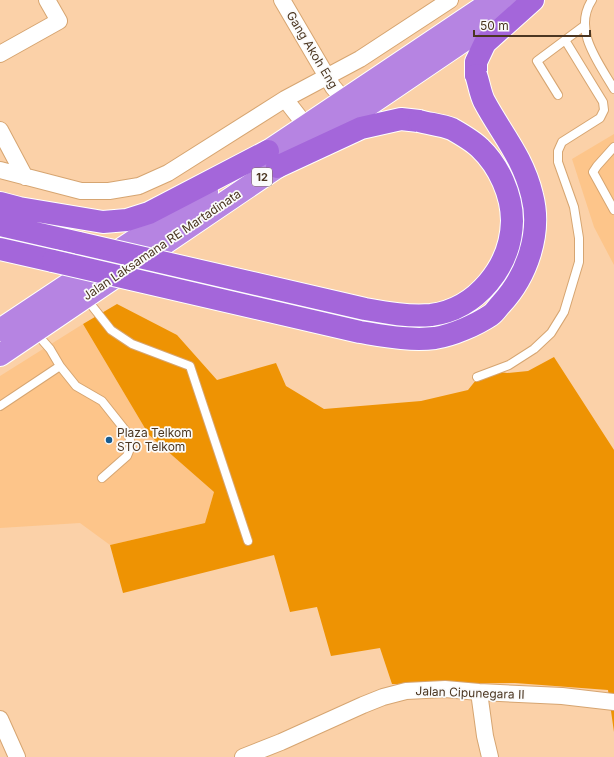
<svg xmlns="http://www.w3.org/2000/svg" width="614" height="757" viewBox="0 0 614 757" font-family="Inter,sans-serif">
<rect width="100%" height="100%" fill="#fbd1a8"/>
<!-- built -->
<path fill="#fdc58a" d="M614,134V265L594,227L572,159Z
M83,324L149,435L214,492L205,523L110,545L80,523L0,528V376Z"/>
<!-- forest -->
<path fill="#ee9303" d="M117,304L177,335L217,380L276,363L286,386L324,409L421,401L468,390L484,370L507,373L528,371L554,357L614,450V732L608,690L515,683L392,684L380,648L331,656L317,607L290,612L274,555L123,593L110,545L205,523L214,492L149,435L83,324Z"/>
<g fill="none" stroke-linecap="round" stroke-linejoin="round">
<!-- service casing -->
<g stroke="#d6a571" stroke-width="10">
<path id="service" d="M592,0C572,30 599,63 614,89
M558,95L537,61L584,26
M614,147L597,166L593,172L614,210
M85,297L111,330L132,344L190,366L248,541
M36,333L50,349L60,366
M477,377L509,365L534,349L551,333L564,312L579,262V238L574,207L558,162V151L562,142L600,118L604,110L603,102L565,40
M0,406L60,366L76,386L102,401L129,435L131,446L127,456L102,478"/>
</g>
<!-- minor casing -->
<g stroke="#d6a571" stroke-width="18">
<path id="minor" d="M282,0L333,87L344,100
M0,54L59,21L47,0
M285,99L306,126
M0,130L25,177
M0,170L81,191H109L139,186L168,173L285,99L360,59L450,0
M479,692L485,736L490,757
M0,719L17,757
M243,757L281,742L363,705L383,697L406,691L445,689L479,692L562,696L614,702"/>
</g>
<!-- trunk casing -->
<g stroke="#fff" stroke-width="24">
<path id="trunk" d="M252,162L494,0
M0,330L207,192
M0,355L519,3"/>
</g>
<!-- motorway casing -->
<g stroke="#fff" stroke-width="24">
<path id="motorway" d="M476,75V62L485,43L533,0
M277,167L361,128L401,119L419,121
M0,203L19,208L103,222L127,220L149,213L268,151
M0,225L79,243
M0,249L53,261"/>
</g>
<!-- service -->
<use href="#service" stroke="#fff" stroke-width="8"/>
<!-- minor -->
<use href="#minor" stroke="#fff" stroke-width="16"/>
<!-- trunk -->
<use href="#trunk" stroke="#b684e2" stroke-width="22"/>
<!-- motorway -->
<use href="#motorway" stroke="#a466da" stroke-width="22"/>
<!-- motorway-bridge casing -->
<g stroke="#fff" stroke-width="24" stroke-linecap="butt">
<path id="motorway-bridge" d="M79,243L365,309C387,313 409,317 431,315C477,309 511,266 512,221C512,195 499,166 480,148C474,142 459,133 452,129C442,125 430,124 419,121
M53,261L360,332C385,336 410,341 435,338C453,335 476,325 491,315C495,312 498,307 501,304C527,276 542,233 532,195C523,157 501,133 484,101C480,93 479,83 476,75"/>
</g>
<!-- motorway-bridge -->
<use href="#motorway-bridge" stroke="#a466da" stroke-width="22"/>
</g>
<!-- markers -->
<circle fill="#175c91" stroke="#fbfbfb" stroke-width="1.5" cx="109" cy="440" r="4"/>
<g text-anchor="middle" stroke-width="3.5" stroke-linejoin="round" paint-order="stroke">
<!-- shield labels -->
<rect fill="#fbfbfb" stroke="#807162" stroke-width="1" x="252" y="168" width="20" height="18" rx="3"/>
<g font-size="11" font-weight="bold" fill="#4b3621">
<text x="262" y="181">12</text>
</g>
<!-- street labels -->
<g font-size="12" fill="#4b3621" stroke="#fbfbfb">
<text transform="translate(312 50) rotate(59)" y="4">Gang Akoh Eng</text>
<text transform="translate(162 245) rotate(-34)" y="4">Jalan Laksamana RE Martadinata</text>
<text transform="translate(470 693) rotate(2)" y="4">Jalan Cipunegara II</text>
</g>
<!-- poi labels -->
<g font-size="12" fill="#4b3621" stroke="#fbfbfb" text-anchor="start">
<text x="117" y="437">Plaza Telkom<tspan x="117" dy="14">STO Telkom</tspan></text>
</g>
</g>
<!-- scale -->
<path d="M474 30v6h116v-6" fill="none" stroke="#4b3621" stroke-width="2"/>
<text x="480" y="30" font-size="12" fill="#4b3621" stroke="#fbfbfb" stroke-width="3" paint-order="stroke">50 m</text>
</svg>
